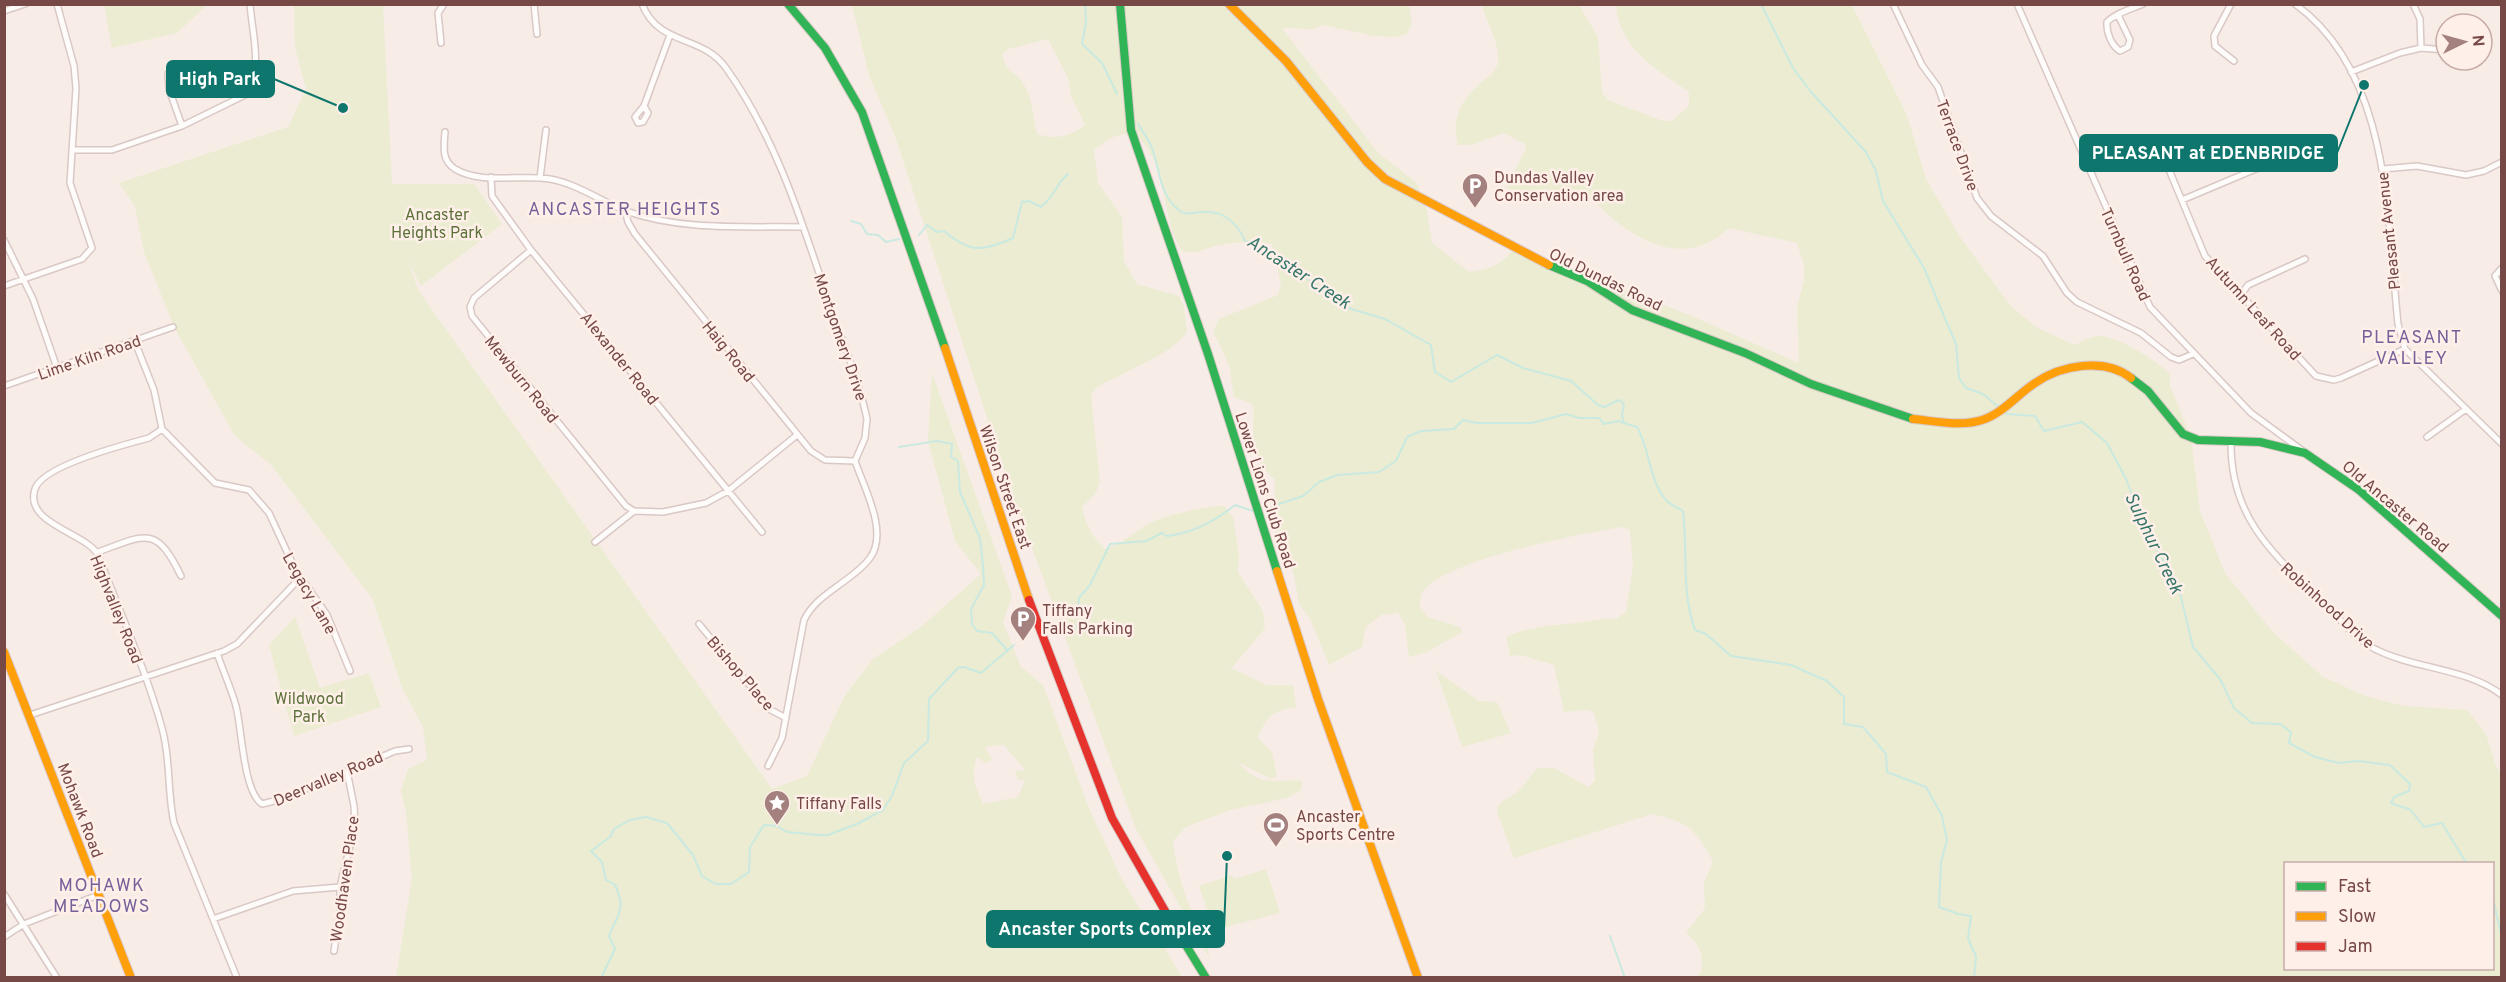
<svg xmlns="http://www.w3.org/2000/svg" width="2506" height="982" viewBox="0 0 2506 982" font-family="Overpass,sans-serif">
<rect width="100%" height="100%" fill="#f8ece7"/>
<!-- green -->
<path fill="#ebecd1" fill-rule="evenodd" d="M104,5V4L207,5L177,33L112,48Z
M294,5H383L392,184H474L502,224L421,286L408,261L418,290L772,789L807,776L845,695L873,659L922,626L981,574L955,541L928,441L932,373L1012,596L1003,622L1021,667L1043,685L1089,808L1121,878L1182,977H396L412,879L406,811L401,791L408,769L427,760L423,727L402,688L372,598L271,465L235,436L175,329L144,252L135,207L119,183L288,127L306,89L295,47ZM1004,745L1025,770L1015,771L1018,780H1025L1018,797L983,804C975,786 970,775 977,757L985,763L992,760L985,747Z
M852,5H1409L1412,24L1407,34L1395,37L1374,36L1323,25L1312,29L1282,28L1378,153L1417,183L1427,211L1432,243L1469,272C1491,269 1502,265 1516,246L1696,318L1799,363L1797,307L1804,281V265L1797,243L1729,228C1693,262 1654,250 1618,223C1603,212 1596,198 1578,192C1563,188 1544,196 1528,194C1521,194 1513,190 1506,188L1526,148L1525,144L1504,133L1472,145H1458C1451,117 1461,100 1483,81C1489,76 1496,71 1498,63C1501,45 1486,22 1482,5H1579L1598,37L1602,93L1608,100L1663,121H1672L1689,106V92C1655,68 1620,50 1616,5H1852L1907,115L1926,179L1960,237L2010,305L2037,328L2075,345C2081,342 2090,337 2097,336C2116,334 2157,361 2170,374V386L2191,437L2200,511L2225,573L2272,631L2323,677L2368,697L2404,706L2467,710L2486,734L2496,766L2501,773V977H1695L1701,973C1704,953 1700,946 1686,933L1705,908L1704,883L1713,861C1695,829 1689,822 1652,814L1514,858L1497,812C1500,796 1513,799 1521,788C1527,781 1531,775 1538,768H1554L1588,787L1595,781L1593,750L1599,733L1594,713L1588,710L1564,712L1554,665L1521,655L1510,656L1506,637C1534,625 1554,626 1584,622C1596,621 1604,617 1616,619L1626,612L1633,567L1630,530L1623,527C1584,533 1439,560 1421,594C1420,598 1420,604 1420,608L1428,617L1460,627L1462,632L1427,652L1409,657L1405,624L1398,613L1381,615L1366,627L1362,647L1329,665L1310,619L1299,604L1294,575L1274,527L1275,480C1258,464 1253,449 1253,425C1254,415 1255,412 1251,403L1234,397L1229,365L1213,331L1219,319L1278,295L1281,284L1272,244C1254,242 1237,241 1219,245C1205,248 1197,255 1183,251C1179,245 1174,238 1172,230C1161,191 1155,97 1094,150L1098,183L1122,217L1124,261L1137,284L1179,296L1184,307L1187,332C1173,352 1142,363 1121,375C1106,383 1101,381 1091,395L1100,483L1095,494L1082,507C1086,526 1092,536 1105,549C1124,543 1130,535 1146,525C1159,517 1209,505 1224,506L1233,517L1239,555L1238,572L1263,611L1265,628L1229,671L1233,669L1267,685H1293L1296,708C1274,709 1265,718 1258,738L1272,752L1277,776L1271,779L1238,762C1261,789 1272,778 1302,781L1301,790L1287,798L1230,810L1186,827L1173,841C1176,862 1180,882 1188,902C1197,924 1205,934 1210,959L1136,829L1012,494L895,136L869,75ZM1048,39L1068,78L1071,96L1085,125C1070,137 1055,140 1037,134C1033,116 1032,93 1020,79C1011,70 1002,67 1003,53L1008,49ZM2286,864H2492V968H2286Z
M295,617L320,688L369,673L381,707L294,736L269,645Z
M1436,671L1479,701L1497,702L1511,733L1462,747Z
M1266,869L1280,913L1214,930L1199,886L1232,875L1234,879Z"/>
<g fill="none" stroke-linecap="round" stroke-linejoin="round">
<!-- stream -->
<path stroke="#c9e9e1" stroke-width="2" d="M1085,4L1086,22L1082,44L1102,63L1117,94
M1761,4L1793,68L1811,92L1866,152L1876,171L1883,201L1924,268L1946,321L1956,344L1959,378L1966,388L1983,394L2007,414L2035,416L2044,431L2082,422L2107,443L2126,479L2145,530L2178,585L2193,647L2220,679L2234,708L2252,723L2280,724L2291,732L2289,743L2315,757L2339,763L2358,761L2390,765L2410,784L2409,791L2394,797L2391,803L2411,810L2424,827L2442,823L2467,864
M1138,124C1142,131 1149,140 1152,148C1160,169 1159,196 1180,211C1187,216 1194,212 1202,212C1223,210 1237,223 1245,241L1264,246L1338,302L1351,309L1385,319L1431,345L1435,372L1451,382L1497,355L1523,368L1571,381L1598,405L1604,407L1619,400L1624,404L1622,415L1624,423L1637,427C1650,448 1649,483 1667,501C1671,505 1678,508 1683,511C1688,551 1681,592 1695,630L1706,634L1731,656L1791,665L1827,681L1844,697V724L1863,727L1886,754L1887,772L1926,787L1942,816L1947,840L1941,862L1939,907L1958,914L1971,916L1968,939L1976,956L1974,978
M851,221L861,224L867,234L878,235L886,242L899,239
M919,235L927,225L937,232L944,231C970,253 982,252 1013,238L1022,202L1029,201L1041,207C1054,197 1056,184 1068,174
M899,447L937,441L952,444L951,457L958,461L960,492L980,538L983,566L984,585L971,609L972,624L977,631L992,633L1008,651
M1270,507L1303,496L1319,482L1337,475L1379,472L1396,461L1407,437L1421,431L1454,429L1463,420L1476,423H1532L1566,414L1579,418H1599L1604,424L1618,421L1624,423
M1064,634L1082,623L1084,617L1078,606L1079,598L1090,585L1110,544L1146,541L1162,533L1167,536C1194,533 1215,521 1235,505L1253,511
M2492,895L2502,938
M1610,936L1625,978
M601,978L615,949L609,936C617,914 627,911 615,885L606,880L602,862L591,851L610,837L614,829L630,820L646,817L667,823L693,855L702,876L715,884H731L749,872L750,847L764,825L777,826L787,832L818,835H828L859,823L883,810L892,796L904,763L928,741L929,699L958,668L964,667L981,673L1014,645"/>
<!-- street casing -->
<g stroke="#d9c8c5" stroke-width="8">
<path id="street" d="M534,4L537,34
M642,4C659,47 702,34 726,68C777,139 803,225 830,306C843,343 859,381 867,419L865,438L855,461C864,488 889,532 870,558C862,569 850,577 839,585C824,596 812,604 804,620L782,738L768,766
M1893,4L1922,65L1938,87L1977,198L1991,216L2043,256L2067,293L2077,302L2141,333L2171,357L2179,360L2193,354
M2017,4L2150,307L2251,413L2303,451
M2231,4L2214,36L2215,46L2234,61
M2295,4C2391,73 2387,219 2398,324L2405,349L2502,444
M2413,4L2420,19L2421,48
M4,11L25,4
M2118,15L2130,40L2128,47L2120,51C2112,46 2106,33 2107,22C2116,13 2131,9 2143,4
M441,43L438,13L444,4
M2351,72L2400,53L2421,48L2446,50
M168,74L169,89L182,126
M644,106L648,113L643,122L638,123L635,117L644,106L670,35
M445,132C444,146 441,160 455,169C482,185 520,174 550,179C578,184 600,201 626,211C682,231 744,226 803,227
M72,150H112L182,126L245,95C264,71 252,33 250,4
M2088,168L2140,148C2153,147 2157,151 2165,160L2205,256L2316,376L2334,380L2341,378L2405,349
M2383,169L2417,166L2466,175L2484,171L2502,162
M491,177L492,196L531,250L762,532
M540,178L546,130
M2182,200L2270,163
M625,210L628,222L635,234L811,451L825,460L855,461
M4,240L33,299L57,368
M531,250L474,298L470,307L472,316L626,506L634,511
M2502,268L2495,276L2502,291
M4,286L82,259L92,248L70,183L76,88L74,66L57,4
M2240,296L2248,285L2305,259
M135,342L154,390L162,429L149,438C126,444 42,466 35,489C23,525 90,533 99,557C120,613 146,670 162,728C171,760 167,792 174,823L237,978
M4,386L173,327
M162,429L215,483L249,490L269,513L295,569L327,615L350,671
M2427,437L2466,409
M2231,441C2230,519 2274,555 2326,605C2341,620 2357,641 2377,650C2415,669 2467,668 2502,695
M595,542L634,511L663,512L706,503L728,491L797,435
M98,552C145,535 156,524 181,576
M699,624L769,709L786,718
M217,653C223,671 231,688 236,706C242,729 243,791 262,804L282,799L395,751L409,749
M30,715L224,651L237,644L301,577
M4,894L57,978
M213,919L293,891L340,887
M4,937L24,924L98,895
M334,951L340,912V887L355,825L354,806L347,771"/>
</g>
<!-- fast casing -->
<g stroke="#dac9c6" stroke-width="10">
<path id="fast" d="M788,4L825,48L862,112L945,348
M1120,4L1131,130L1208,354L1277,571
M1549,265L1587,281L1632,310L1745,353L1811,384L1913,419
M2131,378L2148,391L2183,434L2198,440L2260,442L2305,453L2359,490L2502,616
M1165,911L1206,978"/>
</g>
<!-- slow casing -->
<g stroke="#dac9c6" stroke-width="10">
<path id="slow" d="M1229,4L1286,61L1367,162L1385,179L1549,265
M945,348L1029,600
M1913,419C1934,421 1961,427 1982,420C2002,414 2018,394 2035,383C2061,365 2105,357 2131,378
M1277,571L1318,699L1418,978
M4,652L131,978"/>
</g>
<!-- jam casing -->
<g stroke="#dac9c6" stroke-width="10">
<path id="jam" d="M1029,600L1112,818L1165,911"/>
</g>
<!-- street -->
<use href="#street" stroke="#fefcfb" stroke-width="5"/>
<!-- fast -->
<use href="#fast" stroke="#30b455" stroke-width="8"/>
<!-- slow -->
<use href="#slow" stroke="#ff9f0a" stroke-width="8"/>
<!-- jam -->
<use href="#jam" stroke="#e5322d" stroke-width="8"/>
</g>
<!-- icons -->
<defs>
<g id="parking-pin" transform="scale(1.35)"><path d="M0 17L-7.5 6A9.5 9.5 0 1 1 7.5 6Z" fill="#a4817e" stroke="#ffefe9"/><path d="M-3.5-5.5H1a3.5 3.5 0 0 1 0 7H-1V5.5H-3.5ZM-1-3.4V-.6H.8a1.4 1.4 0 0 0 0-2.8Z" fill="#fff"/></g>
<g id="sight-pin" transform="scale(1.35)"><path d="M0 17L-7.5 6A9.5 9.5 0 1 1 7.5 6Z" fill="#a4817e" stroke="#ffefe9"/><path d="M0-6L1.8-2.2L6-1.7L2.9 1.2L3.7 5.4L0 3.3L-3.7 5.4L-2.9 1.2L-6-1.7L-1.8-2.2Z" fill="#fff"/></g>
<g id="stadium-pin" transform="scale(1.35)"><path d="M0 17L-7.5 6A9.5 9.5 0 1 1 7.5 6Z" fill="#a4817e" stroke="#ffefe9"/><path d="M0-5a6.5 5 0 1 0 0 10a6.5 5 0 1 0 0-10ZM-3.5-1.8h7v3.6h-7Z" fill="#fff"/></g>
</defs>
<g fill-rule="evenodd">
<use href="#parking-pin" x="1475" y="186"/>
<use href="#parking-pin" x="1023" y="619"/>
<use href="#sight-pin" x="777" y="803"/>
<use href="#stadium-pin" x="1276" y="825"/>
</g>
<g text-anchor="middle" stroke-width="5" stroke-linejoin="round" paint-order="stroke">
<!-- street labels -->
<g font-size="16" fill="#764846" stroke="#ffefe9">
<text transform="translate(1958 145) rotate(70)" y="6">Terrace Drive</text>
<text transform="translate(2388 231) rotate(-96)" y="6">Pleasant Avenue</text>
<text transform="translate(2126 254) rotate(66)" y="6">Turnbull Road</text>
<text transform="translate(1606 279) rotate(26)" y="6">Old Dundas Road</text>
<text transform="translate(2254 308) rotate(48)" y="6">Autumn Leaf Road</text>
<text transform="translate(841 337) rotate(71)" y="6">Montgomery Drive</text>
<text transform="translate(729 351) rotate(51)" y="6">Haig Road</text>
<text transform="translate(89 357) rotate(-19)" y="6">Lime Kiln Road</text>
<text transform="translate(620 358) rotate(51)" y="6">Alexander Road</text>
<text transform="translate(522 379) rotate(51)" y="6">Mewburn Road</text>
<text transform="translate(1006 487) rotate(71)" y="6">Wilson Street East</text>
<text transform="translate(1266 490) rotate(72)" y="6">Lower Lions Club Road</text>
<text transform="translate(2396 506) rotate(40)" y="6">Old Ancaster Road</text>
<text transform="translate(310 593) rotate(60)" y="6">Legacy Lane</text>
<text transform="translate(2328 605) rotate(42)" y="6">Robinhood Drive</text>
<text transform="translate(117 609) rotate(68)" y="6">Highvalley Road</text>
<text transform="translate(741 673) rotate(49)" y="6">Bishop Place</text>
<text transform="translate(328 778) rotate(-23)" y="6">Deervalley Road</text>
<text transform="translate(81 810) rotate(69)" y="6">Mohawk Road</text>
<text transform="translate(344 879) rotate(-82)" y="6">Woodhaven Place</text>
</g>
<!-- poi labels -->
<g font-size="16" fill="#764846" stroke="#ffefe9" text-anchor="start">
<text x="1494" y="183">Dundas Valley<tspan x="1494" dy="18">Conservation area</tspan></text>
<text x="1042" y="616">Tiffany<tspan x="1042" dy="18">Falls Parking</tspan></text>
<text x="796" y="809">Tiffany Falls</text>
<text x="1296" y="822">Ancaster<tspan x="1296" dy="18">Sports Centre</tspan></text>
</g>
<!-- park labels -->
<g font-size="16" fill="#5c7139" stroke="#ffefe9">
<text x="437" y="220">Ancaster<tspan x="437" dy="18">Heights Park</tspan></text>
<text x="309" y="704">Wildwood<tspan x="309" dy="18">Park</tspan></text>
</g>
<!-- neighbourhood labels -->
<g font-size="18" letter-spacing="1.5" fill="#74619a" stroke="#ffefe9">
<text x="625" y="215">ANCASTER HEIGHTS</text>
<text x="2412" y="343">PLEASANT<tspan x="2412" dy="21">VALLEY</tspan></text>
<text x="102" y="891">MOHAWK<tspan x="102" dy="21">MEADOWS</tspan></text>
</g>
<!-- water labels -->
<g font-size="18" font-style="italic" fill="#37766b" stroke="#ffefe9">
<text transform="translate(1299 272) rotate(33)" y="6">Ancaster Creek</text>
<text transform="translate(2154 543) rotate(64)" y="6">Sulphur Creek</text>
</g>
</g>
<!-- callouts -->
<path fill="none" stroke="#0f766e" stroke-width="2" d="M343 108L274 79M2364 85L2337 153M1227 856L1224 929"/>
<g fill="#0f766e" stroke="#ffefe9" stroke-width="2">
<circle cx="343" cy="108" r="6"/>
<circle cx="2364" cy="85" r="6"/>
<circle cx="1227" cy="856" r="6"/>
</g>
<g fill="#0f766e" stroke="#0f766e" stroke-width="2">
<rect x="167" y="61" width="107" height="36" rx="6"/>
<rect x="2080" y="135" width="257" height="36" rx="6"/>
<rect x="987" y="911" width="237" height="36" rx="6"/>
</g>
<g font-size="18" text-anchor="middle" font-weight="bold" fill="#fff">
<text x="220" y="85">High Park</text>
<text x="2208" y="159">PLEASANT at EDENBRIDGE</text>
<text x="1105" y="935">Ancaster Sports Complex</text>
</g>
<!-- border -->
<rect width="2506" height="982" fill="none" stroke="#764846" stroke-width="12"/>
<!-- legend -->
<rect x="2284" y="862" width="210" height="108" fill="#ffefe9" stroke="#c8aca8" stroke-width="1.5"/>
<rect x="2296" y="882" width="30" height="9" fill="#30b455" stroke="#c8aca8" stroke-width="1.5"/>
<text x="2338" y="892" font-size="18" fill="#764846">Fast</text>
<rect x="2296" y="912" width="30" height="9" fill="#ff9f0a" stroke="#c8aca8" stroke-width="1.5"/>
<text x="2338" y="922" font-size="18" fill="#764846">Slow</text>
<rect x="2296" y="942" width="30" height="9" fill="#e5322d" stroke="#c8aca8" stroke-width="1.5"/>
<text x="2338" y="952" font-size="18" fill="#764846">Jam</text>
<!-- north arrow -->
<g transform="translate(2464 42) rotate(85)"><circle r="28" fill="#ffefe9" stroke="#c8aca8" stroke-width="1.5"/>
<path d="M0-4.5L10 22L0 15L-10 22Z" fill="#a4817e"/>
<text y="-9" font-size="16" font-weight="bold" text-anchor="middle" fill="#764846">N</text>
</g>
</svg>
